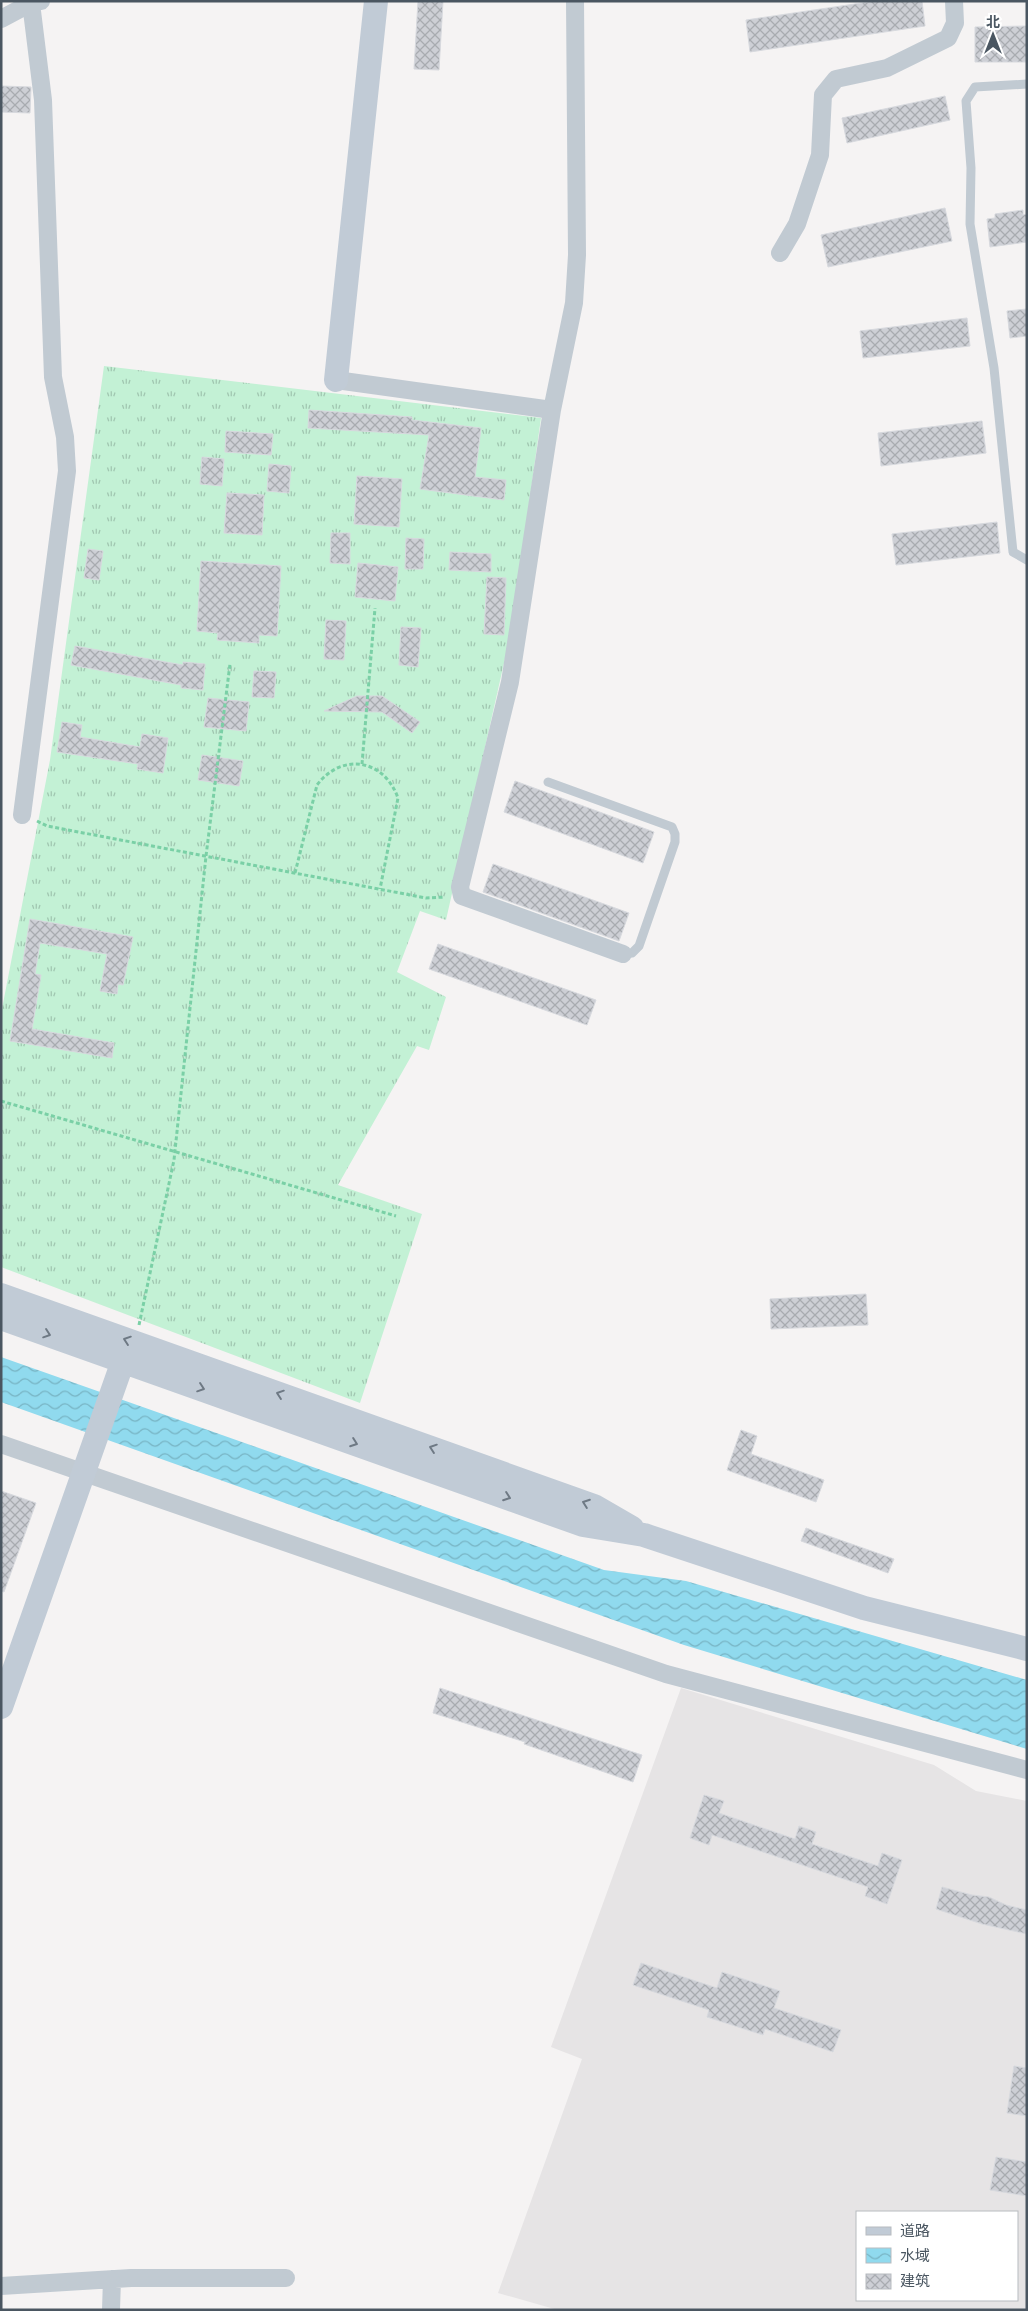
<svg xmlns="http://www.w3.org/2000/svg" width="1028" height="2311" viewBox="0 0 1028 2311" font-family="'DM Sans','Noto Sans SC',sans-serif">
<defs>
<pattern id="grass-tufts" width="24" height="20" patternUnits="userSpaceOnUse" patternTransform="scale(1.25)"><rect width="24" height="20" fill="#c3f1d5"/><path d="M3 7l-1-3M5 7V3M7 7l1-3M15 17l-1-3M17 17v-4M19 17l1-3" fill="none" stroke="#a0c6b0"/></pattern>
<pattern id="water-waves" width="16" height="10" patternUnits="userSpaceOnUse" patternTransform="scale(1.25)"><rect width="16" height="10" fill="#90daee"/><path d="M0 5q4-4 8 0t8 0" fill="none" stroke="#78b4c4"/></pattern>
<pattern id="building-cross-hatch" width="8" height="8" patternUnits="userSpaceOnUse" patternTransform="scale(1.25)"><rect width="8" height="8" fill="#cdcfd5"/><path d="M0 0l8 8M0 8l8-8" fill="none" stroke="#a8abb0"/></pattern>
</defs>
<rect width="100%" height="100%" fill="#f5f3f3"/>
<!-- education -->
<path fill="#e6e4e5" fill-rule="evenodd" d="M681,1688L934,1765L976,1791L1027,1801V2310H558L498,2293L582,2059L551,2047ZM857,2212H1017V2300H857Z"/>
<!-- grass -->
<path fill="url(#grass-tufts)" d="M104,366L541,418L511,632L446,920L420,911L397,972L446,997L429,1050L417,1046L338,1185L422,1214L360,1403L1,1267V1014L50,760Z"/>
<!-- water -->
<path fill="url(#water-waves)" d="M1,1357L604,1570L686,1581L1027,1680V1749L684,1645L1,1402Z"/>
<!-- building -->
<path fill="url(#building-cross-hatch)" stroke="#d7d9de" d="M418,1H443L439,70L414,69Z
M875,1H922L925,26L750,52L746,20Z
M1027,26V62H975V27Z
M1,86L31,87L30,113L1,112Z
M945,96L950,120L847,143L842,118Z
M945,208L952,241L828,267L821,235Z
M1023,210V215L1027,214V242L990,247L987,219L995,218V214Z
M1027,309V336L1010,338L1007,311Z
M967,318L970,346L863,358L860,331Z
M309,410L412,417V420L481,428L475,477L506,480L504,500L420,489L429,435L308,428Z
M982,421L986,453L881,466L878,433Z
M226,431L273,434L271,455L225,452Z
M202,457L224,459L222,486L200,484Z
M269,464L291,466L289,493L267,491Z
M357,476L402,479L399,527L354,524Z
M227,493L264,495L262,535L224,533Z
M997,522L1000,553L896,565L892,534Z
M331,533H350V564L330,563Z
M406,538L424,539L423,569H405Z
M88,549L103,551L99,580L84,578Z
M450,552L491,554V572L449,570Z
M201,561L281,566L277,636L259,635V643L217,640L218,633L197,631Z
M358,563L398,567L395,601L355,597Z
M487,577L506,578L504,635L484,634Z
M326,620L346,621L344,660L324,659Z
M401,627L421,628L418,667L399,665Z
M75,646L183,665V662L205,664L203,690L181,688V685L71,665Z
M254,671L276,672L274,698L252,697Z
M357,696H382L420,722L412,733L382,712L324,711Z
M208,698L249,702L246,731L204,727Z
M62,722L82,725L80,737L140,747L142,734L168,738L163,773L137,769L138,764L57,752Z
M202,755L243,761L239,786L198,780Z
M515,781L654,832L643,863L504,812Z
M493,864L629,913L619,941L483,892Z
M30,919L133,937L123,985L118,984L117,994L100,991L107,954L40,943L35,974L41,975L32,1029L114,1043L112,1058L10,1041Z
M438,944L596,1000L587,1025L429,969Z
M866,1294L868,1325L771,1329L770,1299Z
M741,1430L757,1436L751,1454L824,1480L816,1502L727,1470Z
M1,1491L36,1503L4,1592L1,1591Z
M806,1528L894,1559L888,1573L801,1541Z
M440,1688L642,1755L633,1782L524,1744L525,1742L433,1713Z
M704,1795L724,1801L719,1813L795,1839L799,1826L816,1832L812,1844L878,1866L882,1853L902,1860L887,1904L865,1896L868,1887L712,1835L709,1845L690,1838Z
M942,1887L972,1895L989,1897L1006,1905L1027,1910V1934L982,1924L936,1909Z
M641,1963L717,1988L722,1972L780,1991L774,2008L841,2030L833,2052L765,2029L763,2035L707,2017L709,2010L633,1985Z
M1014,2066L1027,2068V2116L1007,2113Z
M996,2157L1027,2162V2196L990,2190Z"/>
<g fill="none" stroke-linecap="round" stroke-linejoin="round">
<!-- path -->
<path stroke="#7ad0a6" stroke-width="3" stroke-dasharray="4 2.5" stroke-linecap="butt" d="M362,764L375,608
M37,821L47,826L426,898L445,897
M295,873L317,785C342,752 384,759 398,798L380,889
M1,1101L396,1216
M139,1325L174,1160L206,856L230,664"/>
<!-- lane -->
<path stroke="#c1cad2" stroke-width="9" d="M1027,84L975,87L966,101L971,168L970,224L994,368L1013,552L1027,560
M548,782L672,827L675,834V842L639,946L632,953L623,954"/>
<!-- street -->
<path stroke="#c1cad2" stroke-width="18" d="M1,19L31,3L41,1
M780,253L797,224L820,155L823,95L836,79L887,68L948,38L955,23L954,1
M336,380L552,410L510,682L460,887L462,896L623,954
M552,410L574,303L577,255L575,1
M22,815L67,471L65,437L53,377L43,100L31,3
M1,1444L666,1674L1027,1770
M1,2286L131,2278H286
M111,2310L112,2279"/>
<!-- secondary -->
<path stroke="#c1cbd6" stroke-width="24" d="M336,380L376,1
M1,1295L594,1506L632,1528
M1,1318L583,1525L644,1535L864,1608L1027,1649
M1,1707L123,1361"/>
</g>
<!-- one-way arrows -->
<defs><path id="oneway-chevron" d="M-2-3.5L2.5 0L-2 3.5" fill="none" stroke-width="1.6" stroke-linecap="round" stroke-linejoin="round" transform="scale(1.25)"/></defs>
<g stroke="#6e7984">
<use href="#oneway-chevron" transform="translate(47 1334) rotate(19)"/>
<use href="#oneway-chevron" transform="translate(127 1340) rotate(-161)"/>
<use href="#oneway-chevron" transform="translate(201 1388) rotate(19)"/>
<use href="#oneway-chevron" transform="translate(280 1394) rotate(-161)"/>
<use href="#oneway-chevron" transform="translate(354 1443) rotate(20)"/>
<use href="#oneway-chevron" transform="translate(433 1448) rotate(-161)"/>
<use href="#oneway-chevron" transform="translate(507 1497) rotate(20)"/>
<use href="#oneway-chevron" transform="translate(586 1503) rotate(-160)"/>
</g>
<!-- border -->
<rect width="1028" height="2311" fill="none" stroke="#4a5661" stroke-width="5"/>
<!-- legend -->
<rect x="856" y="2211" width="162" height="90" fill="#ffffff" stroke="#b7bbc0"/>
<rect x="866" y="2227" width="25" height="8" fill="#c1cbd6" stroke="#b7bbc0"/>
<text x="900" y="2236" font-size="15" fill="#4a5661">道路</text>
<rect x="866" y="2248" width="25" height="15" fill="url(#water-waves)" stroke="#b7bbc0"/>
<text x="900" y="2261" font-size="15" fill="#4a5661">水域</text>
<rect x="866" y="2274" width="25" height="15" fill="url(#building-cross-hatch)" stroke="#b7bbc0"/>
<text x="900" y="2286" font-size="15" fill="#4a5661">建筑</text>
<!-- north arrow -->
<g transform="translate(993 35)" stroke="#ffffff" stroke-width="4" paint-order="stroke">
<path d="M0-4L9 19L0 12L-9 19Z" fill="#4a5661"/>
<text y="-8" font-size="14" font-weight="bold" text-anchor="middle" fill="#4a5661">北</text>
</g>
</svg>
